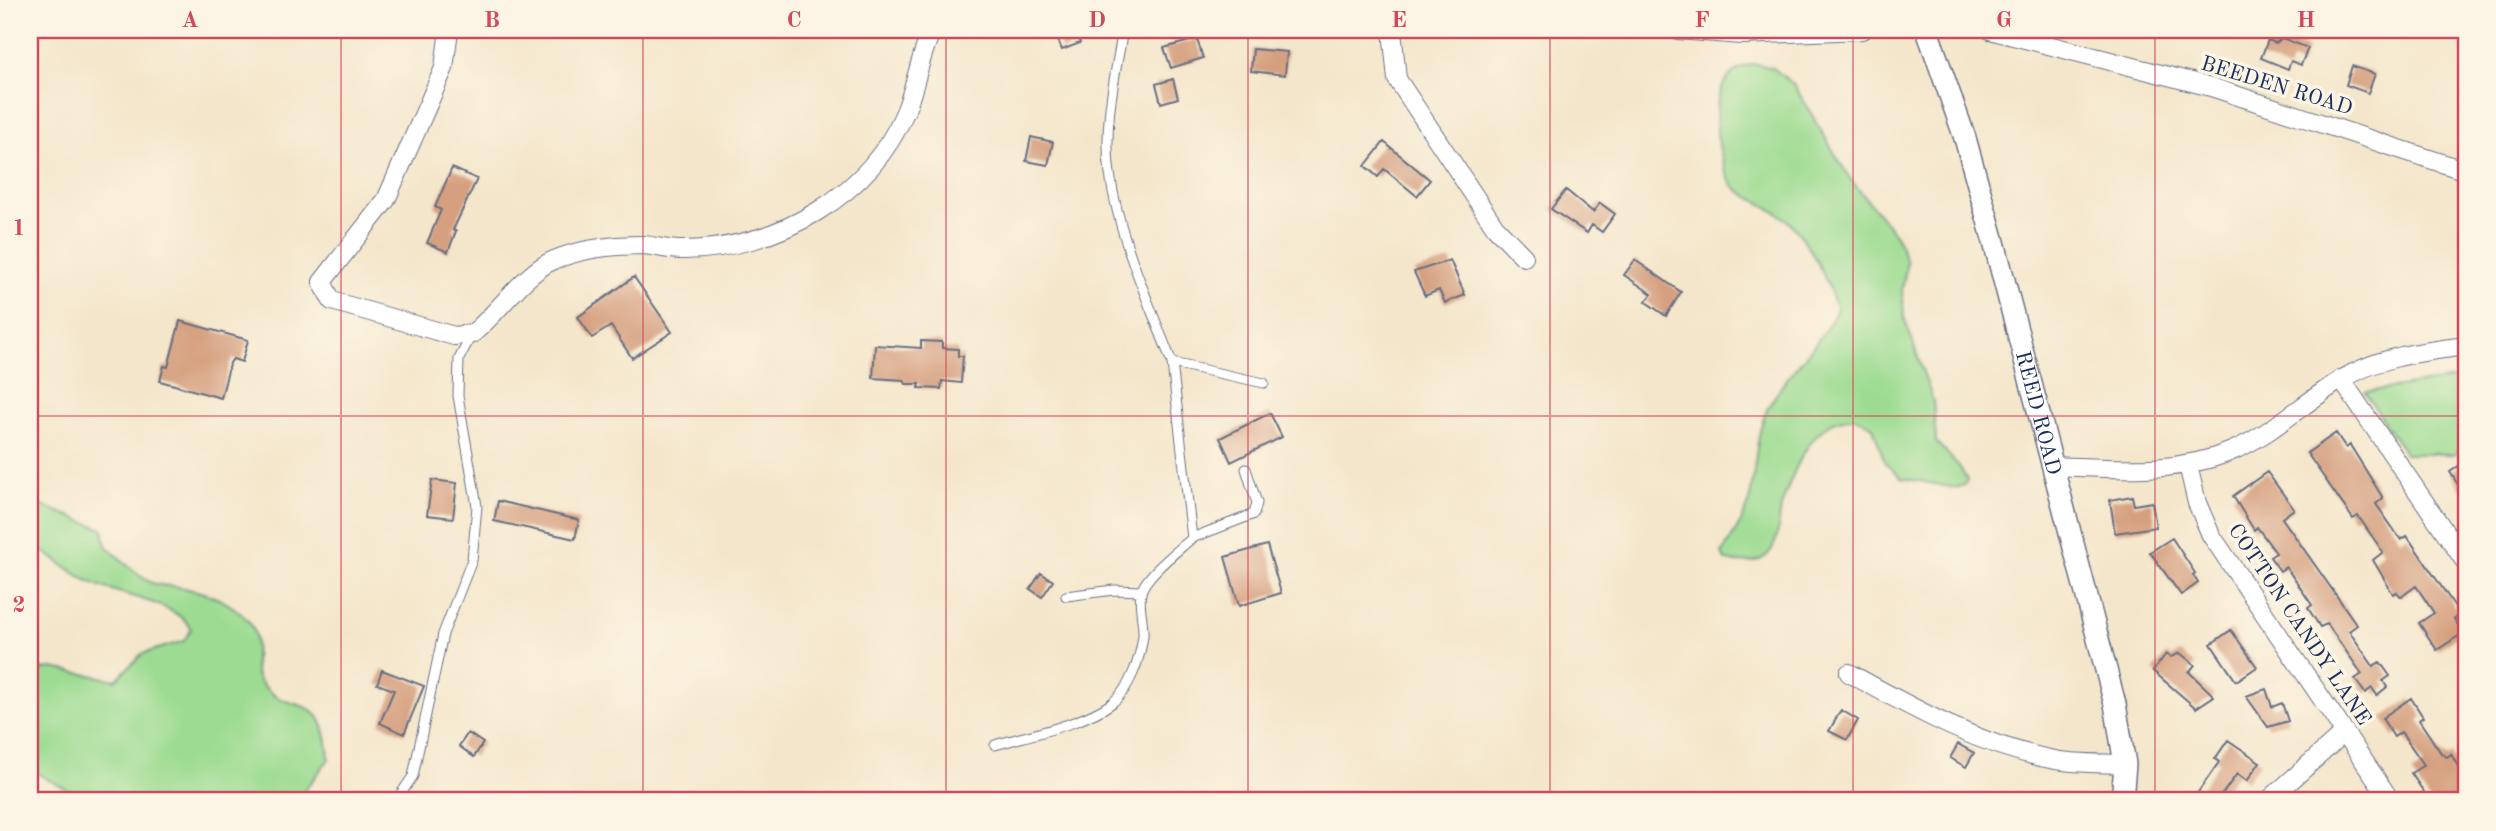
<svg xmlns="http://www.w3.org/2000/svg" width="2496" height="831" viewBox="0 0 2496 831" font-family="'Old Standard TT',serif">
<rect width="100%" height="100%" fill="#fcf5e5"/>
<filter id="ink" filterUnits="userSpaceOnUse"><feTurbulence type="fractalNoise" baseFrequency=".0143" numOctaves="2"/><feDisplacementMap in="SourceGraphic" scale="14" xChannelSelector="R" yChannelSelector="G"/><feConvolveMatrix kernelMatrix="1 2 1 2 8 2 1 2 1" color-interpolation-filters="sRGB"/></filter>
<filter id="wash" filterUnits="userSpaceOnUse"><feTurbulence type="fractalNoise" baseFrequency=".00686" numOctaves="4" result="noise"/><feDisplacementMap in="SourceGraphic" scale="28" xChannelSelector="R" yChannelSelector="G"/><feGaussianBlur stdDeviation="1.57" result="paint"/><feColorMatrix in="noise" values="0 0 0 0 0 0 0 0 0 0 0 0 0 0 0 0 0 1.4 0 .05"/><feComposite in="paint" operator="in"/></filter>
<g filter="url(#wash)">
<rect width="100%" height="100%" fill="#f4e6cb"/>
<!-- green -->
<path fill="#9cdb91" stroke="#5c8578" stroke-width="2" d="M1756,64L1773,68L1794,85L1850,179L1896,235L1907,262L1902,290L1904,317L1933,401L1936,442L1959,466L1967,480L1964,485L1956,488L1902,478L1885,463L1873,427C1868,424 1860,418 1854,418C1813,415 1792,474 1782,504C1778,517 1780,534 1773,547C1764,565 1742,564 1725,560L1722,554C1730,539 1743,522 1748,506C1757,473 1753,437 1769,406C1787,372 1823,342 1837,309C1828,282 1811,245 1791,224C1776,207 1738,196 1730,181C1714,146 1702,69 1756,64Z
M2466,377V446L2455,454H2405L2365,392Z
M30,501L103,529L106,546C120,557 136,576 152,583C160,586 171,586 179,587C205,592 231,600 249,622C264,640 247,667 261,683C292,721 323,683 329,759L296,801H82C68,784 43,783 30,765V667L38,670L52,668L116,680L142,654L184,641L191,629C178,603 122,596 95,584C71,574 53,555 30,544Z"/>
<g id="blocks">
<!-- building -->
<path fill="#d6a080" d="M1054,30H1075L1080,43L1062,50Z
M2282,38L2308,48L2301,65L2291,61L2288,69L2261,58L2268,40L2276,43Z
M1197,39L1203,58L1171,68L1164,48Z
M1253,49L1287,52L1285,75L1251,71Z
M2352,66L2375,74L2368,93L2346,85Z
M1173,79L1178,98L1161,103L1156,84Z
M1031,137L1053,142L1048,165L1026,161Z
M1384,142L1430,180L1417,196L1384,169L1378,177L1365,166Z
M452,168L477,179L453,230L456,231L448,252L427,243L441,210L435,207Z
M1566,190L1593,212L1600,203L1615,214L1602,232L1592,225L1587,233L1551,209Z
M1450,260L1465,295L1445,303L1439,290L1425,296L1414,272Z
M1635,260L1681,292L1666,316L1646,302L1652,294L1624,275Z
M634,277L672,332L632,358L611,326L592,338L578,317Z
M180,321L248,340L242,362L233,359L230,363L221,398L160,381L164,366L168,367Z
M921,341L942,342V348L958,349V356H963L961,383L942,381L941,389L919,388L920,384H906L904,380L873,378L875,345L921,348Z
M1270,413L1282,437L1231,462L1220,438Z
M2336,433L2346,448L2350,445L2383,498L2376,504L2401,540L2407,536L2460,614L2454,619L2463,633L2437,650L2419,623L2434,613L2416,586L2401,597L2397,592L2393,594L2373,560L2383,552L2358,516L2353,519L2307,453Z
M2466,461V497L2450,472Z
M2267,472L2294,509L2282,518L2357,625L2349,631L2373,666L2380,662L2390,676L2383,681L2387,687L2377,695L2372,688L2365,693L2355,679L2362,674L2327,624L2320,627L2308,608L2312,605L2286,567L2280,571L2270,557L2276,553L2257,527L2254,530L2233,496Z
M432,480L457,483L453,518L427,515Z
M2132,496L2134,505L2152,502L2156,527L2115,533L2110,500Z
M498,501L579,520L575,539L494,521Z
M2172,538L2195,573L2193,575L2198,583L2181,595L2150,552Z
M1267,545L1281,593L1239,606L1225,557Z
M1041,573L1053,581L1042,597L1030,589Z
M2231,630L2257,667L2236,681L2211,644Z
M2180,653L2195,665L2189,672L2214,696L2196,708L2153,671L2166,654L2171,657Z
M382,670L424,686L404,734L380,723L394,690L377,684Z
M2266,689L2272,707L2282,703L2288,721L2268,727L2246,696Z
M2411,698L2423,717L2419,720L2441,753L2447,757L2451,754L2466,781V793L2454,801H2430L2411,773L2424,765L2401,732L2394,737L2382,718Z
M1841,710L1858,720L1847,740L1829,731Z
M468,733L483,743L474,757L459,746Z
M2228,740L2260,762L2247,781L2237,774L2217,801H2192L2219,762L2215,759Z
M1958,744L1974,753L1966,767L1950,758Z"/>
</g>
</g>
<g filter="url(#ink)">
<use href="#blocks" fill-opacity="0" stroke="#676f84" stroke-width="2"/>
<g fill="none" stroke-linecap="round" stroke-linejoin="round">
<!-- service casing -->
<g stroke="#676f84" stroke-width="11">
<path id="service" d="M1123,30C1115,76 1103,126 1110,174C1119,239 1149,302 1172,363L1264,383
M1172,363L1192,538L1254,514L1257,503L1246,469
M1066,596L1114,590L1141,591
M995,745C1028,735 1084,724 1112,703C1130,689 1140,659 1143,636C1144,622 1138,606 1141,593C1144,576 1179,550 1192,538
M396,801L413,776L443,634L472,560L477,506L458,396L459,359L472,334"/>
</g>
<!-- minor casing -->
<g stroke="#676f84" stroke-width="20">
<path id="minor" d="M449,30L444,68L386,200L322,282L332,301L454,336L472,334C497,314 525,272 554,260C581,249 614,245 643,245C657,246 671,251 685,250C777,248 870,197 906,110C916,84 920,56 932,30
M1392,30L1397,79L1495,227L1524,257
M1678,30L1742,35L1862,30
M1990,30L2211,87L2466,171
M2341,379L2466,563
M2188,465L2197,503L2211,535L2391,801
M2053,466C2113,468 2174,475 2232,451C2270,435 2304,403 2339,381C2378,356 2422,352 2466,346
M1849,673C1916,710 1980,746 2055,760C2078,764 2102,763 2125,764
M2268,801L2345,732"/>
</g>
<!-- tertiary casing -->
<g stroke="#676f84" stroke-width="24">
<g id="tertiary">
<path id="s1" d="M1927,30L1965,138L1994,242L2115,704L2125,764L2122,801"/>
</g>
</g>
<!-- service -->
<use href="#service" stroke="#fff" stroke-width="9"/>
<!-- minor -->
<use href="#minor" stroke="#fff" stroke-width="18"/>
<!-- tertiary -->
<use href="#tertiary" stroke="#fff" stroke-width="21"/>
</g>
</g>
<!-- grid -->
<path fill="none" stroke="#d1495b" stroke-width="2" stroke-opacity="0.55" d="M341,30V801M643,30V801M946,30V801M1248,30V801M1550,30V801M1853,30V801M2155,30V801M30,416H2466"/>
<g text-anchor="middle" stroke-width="7" stroke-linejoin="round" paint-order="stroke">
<!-- street labels -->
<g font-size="21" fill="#1b2f5e" stroke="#fcf5e5">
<text transform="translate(2277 85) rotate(17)" y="7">BEEDEN ROAD</text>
<text dy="7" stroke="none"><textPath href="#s1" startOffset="399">REED ROAD</textPath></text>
<text transform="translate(2300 624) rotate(56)" y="7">COTTON CANDY LANE</text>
</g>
</g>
<!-- margin -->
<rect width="2496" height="831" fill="none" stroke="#fcf5e5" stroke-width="77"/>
<rect x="38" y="38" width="2420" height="754" fill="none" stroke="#d1495b" stroke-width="2.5"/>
<g font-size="23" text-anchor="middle" font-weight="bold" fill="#d1495b">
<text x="190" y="27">A</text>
<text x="492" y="27">B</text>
<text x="794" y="27">C</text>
<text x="1097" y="27">D</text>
<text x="1399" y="27">E</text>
<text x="1702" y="27">F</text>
<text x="2004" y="27">G</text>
<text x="2306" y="27">H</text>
<text x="19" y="235">1</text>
<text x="19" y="612">2</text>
</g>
</svg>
